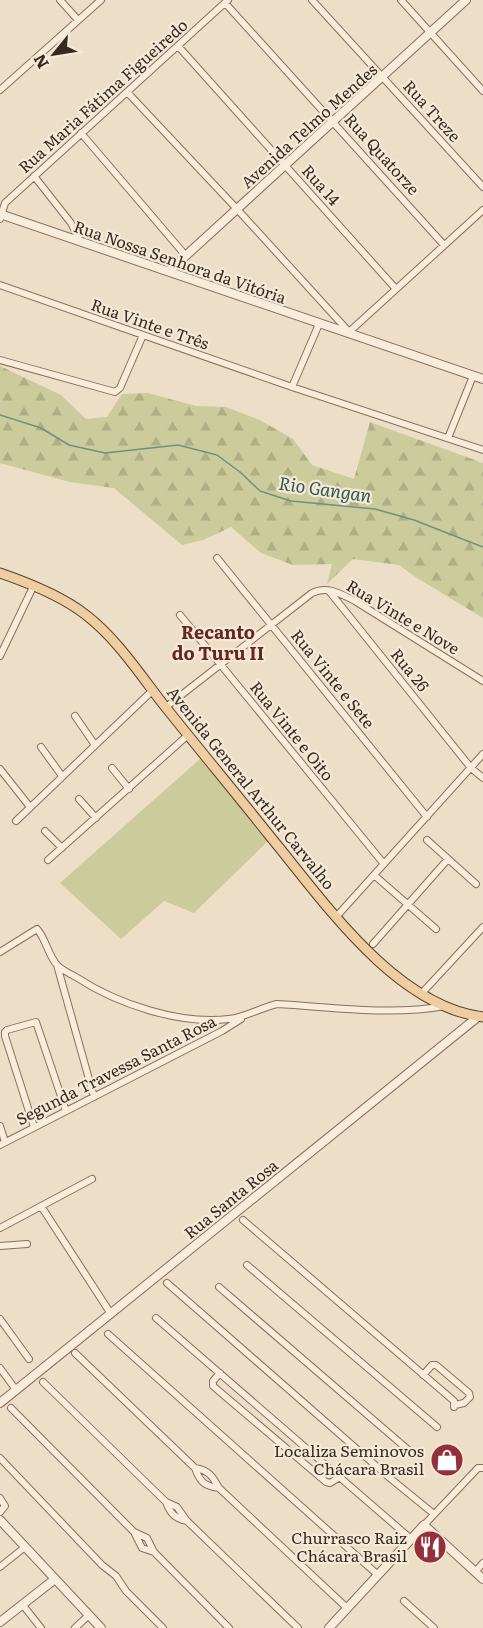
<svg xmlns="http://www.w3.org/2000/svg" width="483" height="1628" viewBox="0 0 483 1628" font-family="Literata,serif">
<defs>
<pattern id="forest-firs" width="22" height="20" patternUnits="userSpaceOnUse" patternTransform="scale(1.5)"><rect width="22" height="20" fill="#cbcb9b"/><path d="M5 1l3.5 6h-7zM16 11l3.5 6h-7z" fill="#afae85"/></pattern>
</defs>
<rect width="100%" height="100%" fill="#eddec8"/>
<!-- forest -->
<path fill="url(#forest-firs)" d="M0,366L61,395L86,419L107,417L122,394L148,393L196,406L226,407L260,420L293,439L312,465L354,479L370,422L483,463V618L417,578L399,565L353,559L327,584L332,564L293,565L261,553L231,527L203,540L182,545L114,488L70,482L0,463Z"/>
<!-- park -->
<path fill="#cbcb9b" d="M200,759L268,841L194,913L164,901L121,939L60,883Z"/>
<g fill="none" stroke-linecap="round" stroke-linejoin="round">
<!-- stream -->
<path stroke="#6f9084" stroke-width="1.5" d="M0,415L41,428L69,445L105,453L178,445L217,455L240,472L260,491L291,501L375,509L414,520L483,547"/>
<!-- minor casing -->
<g stroke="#896f5d" stroke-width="8">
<path id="minor" d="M60,0L78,20
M312,0L483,187
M401,0L483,91
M225,3L444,245
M178,46L396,289
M0,90L101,0
M127,92L237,209L351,334
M81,133L186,256
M34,176L71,223L80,241
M0,219L5,203L228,0
M0,285L292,387L483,450
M349,332L483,210
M0,360L115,392L120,388L143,335
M292,387L319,324
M448,438L473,376
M217,558L427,817
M329,591L471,768L483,778
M180,615L384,864
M0,656L33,587
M166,707L312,593C327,585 341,594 355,601L483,681
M75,716L95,745
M41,747L62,776
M112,768L129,789
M0,769L30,807
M79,799L96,818
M16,821L153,690
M45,831L62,848
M427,840L476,884
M48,860L188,735
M374,875L436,929
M336,917L483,754
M373,944L448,859
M0,952L37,929C46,939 48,955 57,965C62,970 70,974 76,977C117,1004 180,1025 229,1019C246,1017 260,1008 277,1004C334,1007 389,1016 445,1006
M57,965L94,1097
M422,993L483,927
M0,1126L5,1142
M34,1127L5,1036V1032L7,1030L36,1022L66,1111
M0,1145L222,1031L241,1019
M41,1206L111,1314
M243,1220L454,1401V1407
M0,1228L92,1179
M0,1246L27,1244
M247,1265L437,1427
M167,1283L391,1479L434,1514
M219,1287L413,1454
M156,1318L411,1539
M0,1319L29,1359
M108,1334L378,1575
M75,1353L195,1468C200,1482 204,1486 219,1488
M0,1368L16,1390
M220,1373L213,1381V1386L326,1482L330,1483L340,1477
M423,1375L432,1365H436L469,1393L470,1397L464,1403L455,1405
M43,1382L166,1502L177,1507L187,1521L298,1628
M11,1408L134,1532
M0,1458L102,1565L116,1576L126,1591L163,1628
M195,1468C209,1470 213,1477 219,1488L347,1608
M0,1498L5,1506L0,1512
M166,1502C170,1513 174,1518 187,1521
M424,1525L478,1468H483
M154,1552L142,1548L134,1532L147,1538L154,1552L229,1628
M0,1567L25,1547
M475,1572L483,1563
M404,1601L434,1628
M22,1604L41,1628
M75,1628L89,1615"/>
</g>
<!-- tertiary casing -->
<g stroke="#896f5d" stroke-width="10">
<path id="tertiary" d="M0,214L483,379
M169,271L466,0
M0,1403L479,1016
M0,1520L101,1628
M0,1622L55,1579
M329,1628L424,1525L483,1579"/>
</g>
<!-- primary casing -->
<g stroke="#573e31" stroke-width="11">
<path id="primary" d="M0,573C29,583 62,596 86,615C117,639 139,673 163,704C198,748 234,791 269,835C322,899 394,1006 483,1017"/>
</g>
<!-- minor -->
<use href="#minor" stroke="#f8ecdb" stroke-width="6"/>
<!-- tertiary -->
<use href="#tertiary" stroke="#f8ecdb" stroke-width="8"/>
<!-- primary -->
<use href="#primary" stroke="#eecda1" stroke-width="9"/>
</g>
<!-- icons -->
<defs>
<g id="shop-disc" transform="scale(1.725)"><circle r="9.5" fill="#962f3c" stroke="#f5e9d7"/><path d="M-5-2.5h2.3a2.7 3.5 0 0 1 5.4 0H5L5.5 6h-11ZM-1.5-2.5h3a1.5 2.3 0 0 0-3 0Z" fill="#fff"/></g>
<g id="restaurant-disc" transform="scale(1.725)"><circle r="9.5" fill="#962f3c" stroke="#f5e9d7"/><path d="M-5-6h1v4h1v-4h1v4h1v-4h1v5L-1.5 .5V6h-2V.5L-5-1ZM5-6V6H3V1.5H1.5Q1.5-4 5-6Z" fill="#fff"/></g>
</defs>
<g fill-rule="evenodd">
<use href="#shop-disc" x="447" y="1460"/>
<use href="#restaurant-disc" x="430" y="1547"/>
</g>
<g text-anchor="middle" stroke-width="4.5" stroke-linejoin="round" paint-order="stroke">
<!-- street labels -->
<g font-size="16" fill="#392a20" stroke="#f5e9d7">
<text transform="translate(103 96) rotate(-42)" y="6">Rua Maria Fátima Figueiredo</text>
<text transform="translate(432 111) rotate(48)" y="6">Rua Treze</text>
<text transform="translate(309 126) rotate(-42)" y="6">Avenida Telmo Mendes</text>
<text transform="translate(382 154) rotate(48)" y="6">Rua Quatorze</text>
<text transform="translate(321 185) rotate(48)" y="6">Rua 14</text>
<text transform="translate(180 262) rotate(19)" y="6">Rua Nossa Senhora da Vitória</text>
<text transform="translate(150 324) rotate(19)" y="6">Rua Vinte e Três</text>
<text transform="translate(403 617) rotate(31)" y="6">Rua Vinte e Nove</text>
<text transform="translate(410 670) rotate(51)" y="6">Rua 26</text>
<text transform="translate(333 679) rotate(51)" y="6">Rua Vinte e Sete</text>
<text transform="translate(292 731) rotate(51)" y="6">Rua Vinte e Oito</text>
<text transform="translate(251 788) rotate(51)" y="6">Avenida General Arthur Carvalho</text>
<text transform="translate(116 1070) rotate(-27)" y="6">Segunda Travessa Santa Rosa</text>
<text transform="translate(231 1199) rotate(-39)" y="6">Rua Santa Rosa</text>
</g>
<!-- poi labels -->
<g font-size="16" fill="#392a20" stroke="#f5e9d7" text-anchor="end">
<text x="424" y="1457">Localiza Seminovos<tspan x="424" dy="18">Chácara Brasil</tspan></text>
<text x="407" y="1544">Churrasco Raiz<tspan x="407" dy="18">Chácara Brasil</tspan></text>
</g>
<!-- water labels -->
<g font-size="18" font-style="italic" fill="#305951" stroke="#f5e9d7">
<text transform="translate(325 490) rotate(8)" y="6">Rio Gangan</text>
</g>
<!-- neighbourhood labels -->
<g font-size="18" font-weight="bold" fill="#652721" stroke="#f5e9d7">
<text x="218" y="639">Recanto<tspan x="218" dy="21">do Turu II</tspan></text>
</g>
</g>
<!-- north arrow -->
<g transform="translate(54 54) rotate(240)" stroke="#f5e9d7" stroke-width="4.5" paint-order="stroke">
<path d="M0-4.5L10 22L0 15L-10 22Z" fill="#392a20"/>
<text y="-9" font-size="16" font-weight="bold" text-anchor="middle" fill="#392a20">N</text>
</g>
</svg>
